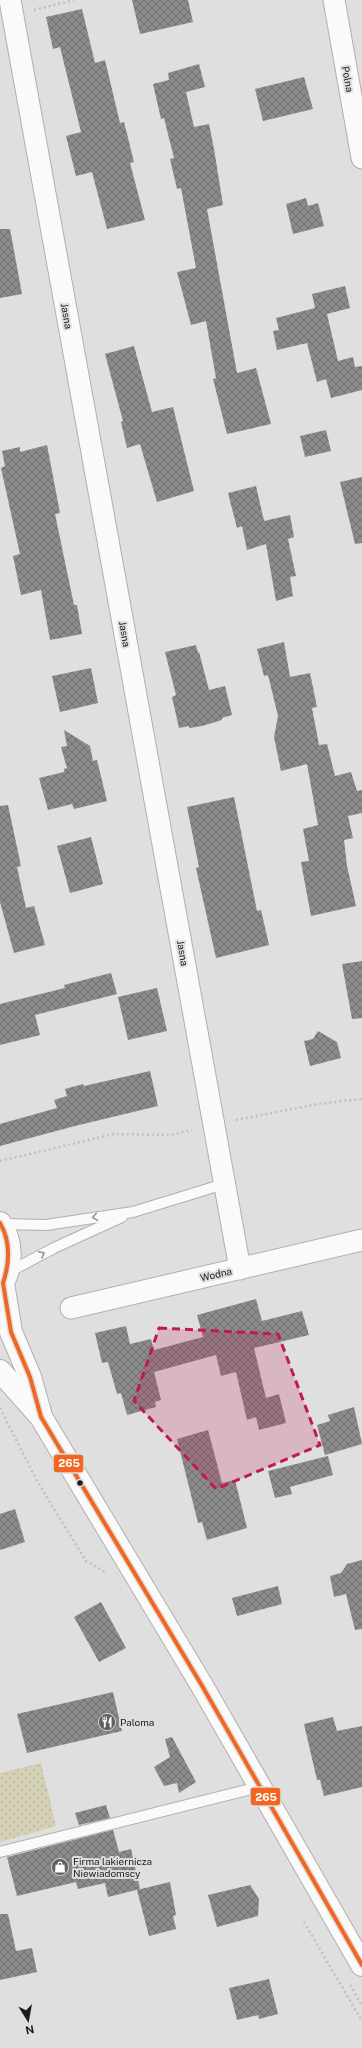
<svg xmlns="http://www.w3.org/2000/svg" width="362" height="2048" viewBox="0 0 362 2048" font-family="'Public Sans',sans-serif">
<defs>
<pattern id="grass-dots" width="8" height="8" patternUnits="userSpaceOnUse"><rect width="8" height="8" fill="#d4d0b4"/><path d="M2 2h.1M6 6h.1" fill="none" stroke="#b5b29a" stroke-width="1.8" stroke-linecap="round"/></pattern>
<pattern id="building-cross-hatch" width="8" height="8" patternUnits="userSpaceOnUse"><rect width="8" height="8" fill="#8a8b8a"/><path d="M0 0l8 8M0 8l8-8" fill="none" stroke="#707170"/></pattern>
</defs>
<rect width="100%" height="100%" fill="#dedfde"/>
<!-- grass -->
<path fill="url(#grass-dots)" d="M41,1763L56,1826L0,1842V1773Z"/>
<!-- building -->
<path fill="url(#building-cross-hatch)" d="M132,0H188L193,22L140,34Z
M82,9L95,63L105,60L120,123L124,122L134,162L130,163L145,220L107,229L92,172L76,176L66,136L81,132L60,47L53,49L46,17Z
M199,64L205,87L186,92L194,127L209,124L214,149L223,205L207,209L237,373L256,368L271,424L227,434L213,379L216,378L206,321L191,325L177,272L196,268L181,188L177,189L170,159L174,158L164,118L161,119L153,84L169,80L168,73Z
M304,77L313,109L263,121L255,89Z
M306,198L308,206L318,203L324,226L293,234L286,204Z
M0,229H10L22,294L0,298Z
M345,286L350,308L327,314L338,361L353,357L355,367L362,366V390L331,398L326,379L317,382L307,343L277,350L273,331L279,330L276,318L315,308L312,294Z
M134,346L152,412L173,407L194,491L157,502L140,444L127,448L121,422L123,421L105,354Z
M326,430L331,451L305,457L300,436Z
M47,445L60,513L55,514L74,605H77L82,634L50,640L41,590L21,595L13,556L20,554L1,468L5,466L2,451L20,447V452Z
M362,477V543L355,544L340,482Z
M256,486L264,521L290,515L294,537L288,539L296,576L290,577L293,596L276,601L266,544L247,550L242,526L237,528L228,493Z
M284,642L290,677L310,673L317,707L312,708L319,745L327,744L335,776L351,772L357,791L362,790V813L348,816L353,838L344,840L347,866L356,906L311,916L301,862L309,861L303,829L318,825L307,764L281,771L274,737L278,716L268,675L264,676L257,649Z
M196,645L198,653L199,652L209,690L225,686L232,715L222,718V720L202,726L189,728V726L179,728L172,697L176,695L165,652Z
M91,668L98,703L60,712L52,676Z
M64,730L90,746L93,761L97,760L107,801L74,809L72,804L48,810L39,778L64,772V769L67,768L61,747L67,746Z
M234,797L257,911L261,910L269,945L216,958L196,868L199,867L187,807Z
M8,805L21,866L17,867L26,908L34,906L45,945L14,953L0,902V806Z
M91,837L103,884L70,893L57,846Z
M362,961V1018L352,1019L342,964Z
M111,973L117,994L35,1015L40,1035L0,1045V1004L65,988L64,985Z
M157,988L167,1031L128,1040L118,997Z
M318,1031L337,1042L341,1058L310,1066L304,1041L313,1039Z
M150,1071L158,1106L75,1126L0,1146V1124L57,1108L54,1100L67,1096L65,1089L83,1084L84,1086Z
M256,1299L262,1321L302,1311L309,1335L254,1348L266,1398L279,1394L286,1423L259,1430L256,1417L247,1420L236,1372L221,1376L216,1355L154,1372L161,1400L155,1402L156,1407L127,1415L121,1393L117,1394L108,1362L102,1363L95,1333L126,1326L130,1344L151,1339L154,1350L203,1337L197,1315Z
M354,1407L362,1444L325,1455L317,1425L330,1421L328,1415Z
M208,1430L222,1483L235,1480L247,1528L207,1540L202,1522L198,1523L177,1439Z
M328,1456L333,1475L290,1487L292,1494L275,1498L268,1471Z
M15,1509L25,1542L0,1550V1514Z
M362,1560V1629L355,1630L346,1594L334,1597L330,1576L341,1573L347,1564Z
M278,1586L282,1604L237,1616L232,1598Z
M101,1602L126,1648L99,1662L74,1617Z
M113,1692L122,1731L27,1753L17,1714Z
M333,1717L337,1731L362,1726V1787L324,1796L320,1780H317L304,1724Z
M172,1737L196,1782L179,1793L177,1783L164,1786L154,1767L170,1757L165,1739Z
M106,1805L110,1818L79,1825L75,1813Z
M113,1830L119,1852L131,1849L140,1889L108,1897L105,1883L78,1889L76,1882L17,1896L7,1857Z
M170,1882L176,1915L173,1916L176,1929L149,1936L137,1890Z
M250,1885L259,1899L258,1916L217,1927L208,1895Z
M0,1914H8L16,1951L32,1948L37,1972L0,1980Z
M269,1979L278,2014L259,2019L258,2015L237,2020L229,1988Z"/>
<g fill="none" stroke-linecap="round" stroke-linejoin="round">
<!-- lane casing -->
<g stroke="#afb0af" stroke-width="12">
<path id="lane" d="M2,1224L46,1225L133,1212L224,1184
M9,1272L54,1248L122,1217
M0,1852L259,1787"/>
</g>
<!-- street casing -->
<g stroke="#afb0af" stroke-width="23">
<path id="street" d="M10,0L240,1269
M334,0L362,158
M71,1308L362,1240"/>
</g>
<!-- secondary casing -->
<g stroke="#afb0af" stroke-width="24">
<path id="secondary" d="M0,1223C13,1241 13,1269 0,1287
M3,1283L11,1332L30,1377L40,1412
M0,1371L41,1417L201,1684L362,1965"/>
</g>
<!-- path -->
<path stroke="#bfc0bf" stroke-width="2.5" stroke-dasharray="2 3" stroke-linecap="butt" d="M34,10L74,0
M236,1120L318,1104L362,1099
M0,1161L114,1134L170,1135L192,1130
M0,1408L37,1481L86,1561L107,1573
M304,1922L362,2021
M350,1985L362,2006"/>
<!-- lane -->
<use href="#lane" stroke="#fafafa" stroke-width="10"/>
<!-- street -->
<use href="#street" stroke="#fafafa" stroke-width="21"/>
<!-- secondary -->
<use href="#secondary" stroke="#fafafa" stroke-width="22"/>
<!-- bus-1 casing -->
<g stroke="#dde0dd" stroke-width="7">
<path id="bus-1" d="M0,1223C11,1242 10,1262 3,1283
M3,1283L11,1332L30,1377L41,1417L201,1684L362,1965"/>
</g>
<!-- bus-1 -->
<use href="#bus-1" stroke="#f26522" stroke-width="4"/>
</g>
<!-- one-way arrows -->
<defs><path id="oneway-chevron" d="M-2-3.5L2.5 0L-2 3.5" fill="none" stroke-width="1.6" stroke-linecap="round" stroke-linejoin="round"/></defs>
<g stroke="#969696">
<use href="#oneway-chevron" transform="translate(95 1217) rotate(172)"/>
<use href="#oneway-chevron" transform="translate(42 1254) rotate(-28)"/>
</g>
<!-- marked area -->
<path fill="#c2185b" fill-opacity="0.2" stroke="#c2185b" stroke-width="3" stroke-dasharray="8 5" stroke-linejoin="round" d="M159,1328L278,1334L320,1445L216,1489L134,1401Z"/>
<!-- icons -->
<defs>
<g id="restaurant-disc" transform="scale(0.9)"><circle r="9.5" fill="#5f605f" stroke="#dde0dd"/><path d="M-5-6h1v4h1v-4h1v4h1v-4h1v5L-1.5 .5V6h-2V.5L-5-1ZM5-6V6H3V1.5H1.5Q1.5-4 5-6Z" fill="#fff"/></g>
<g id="shop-disc" transform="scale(0.9)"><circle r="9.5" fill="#5f605f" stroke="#dde0dd"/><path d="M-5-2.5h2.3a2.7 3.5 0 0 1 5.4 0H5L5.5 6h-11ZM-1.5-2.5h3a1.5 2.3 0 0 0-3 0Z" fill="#fff"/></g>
</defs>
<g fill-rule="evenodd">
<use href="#restaurant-disc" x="107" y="1722"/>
<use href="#shop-disc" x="60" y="1867"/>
</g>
<!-- markers -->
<circle fill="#1b1c1b" stroke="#dde0dd" stroke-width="1.5" cx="80" cy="1483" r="3.5"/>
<g text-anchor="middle" stroke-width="4" stroke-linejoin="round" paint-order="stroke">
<!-- street labels -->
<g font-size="10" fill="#1b1c1b" stroke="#dde0dd">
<text transform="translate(348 79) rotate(80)" y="4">Polna</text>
<text transform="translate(67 316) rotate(80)" y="4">Jasna</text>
<text transform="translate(125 634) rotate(80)" y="4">Jasna</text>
<text transform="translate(183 953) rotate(80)" y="4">Jasna</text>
<text transform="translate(216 1274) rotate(-13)" y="4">Wodna</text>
</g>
<!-- poi labels -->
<g font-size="10" fill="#1b1c1b" stroke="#dde0dd" text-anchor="start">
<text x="120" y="1726">Paloma</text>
<text x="73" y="1865">Firma lakiernicza<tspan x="73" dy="12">Niewiadomscy</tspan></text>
</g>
</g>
<g stroke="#dde0dd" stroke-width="1.5">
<rect x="53" y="1454" width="31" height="19" rx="4" fill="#f26522"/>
<rect x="250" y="1787" width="31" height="19" rx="4" fill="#f26522"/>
</g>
<g font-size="11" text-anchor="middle" font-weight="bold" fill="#fff">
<text x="69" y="1467">265</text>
<text x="266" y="1801">265</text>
</g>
<!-- north arrow -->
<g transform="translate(28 2020) rotate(169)" stroke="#dde0dd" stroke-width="3" paint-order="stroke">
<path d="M0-3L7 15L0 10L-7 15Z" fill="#1b1c1b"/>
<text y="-6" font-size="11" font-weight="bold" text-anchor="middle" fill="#1b1c1b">N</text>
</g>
</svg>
